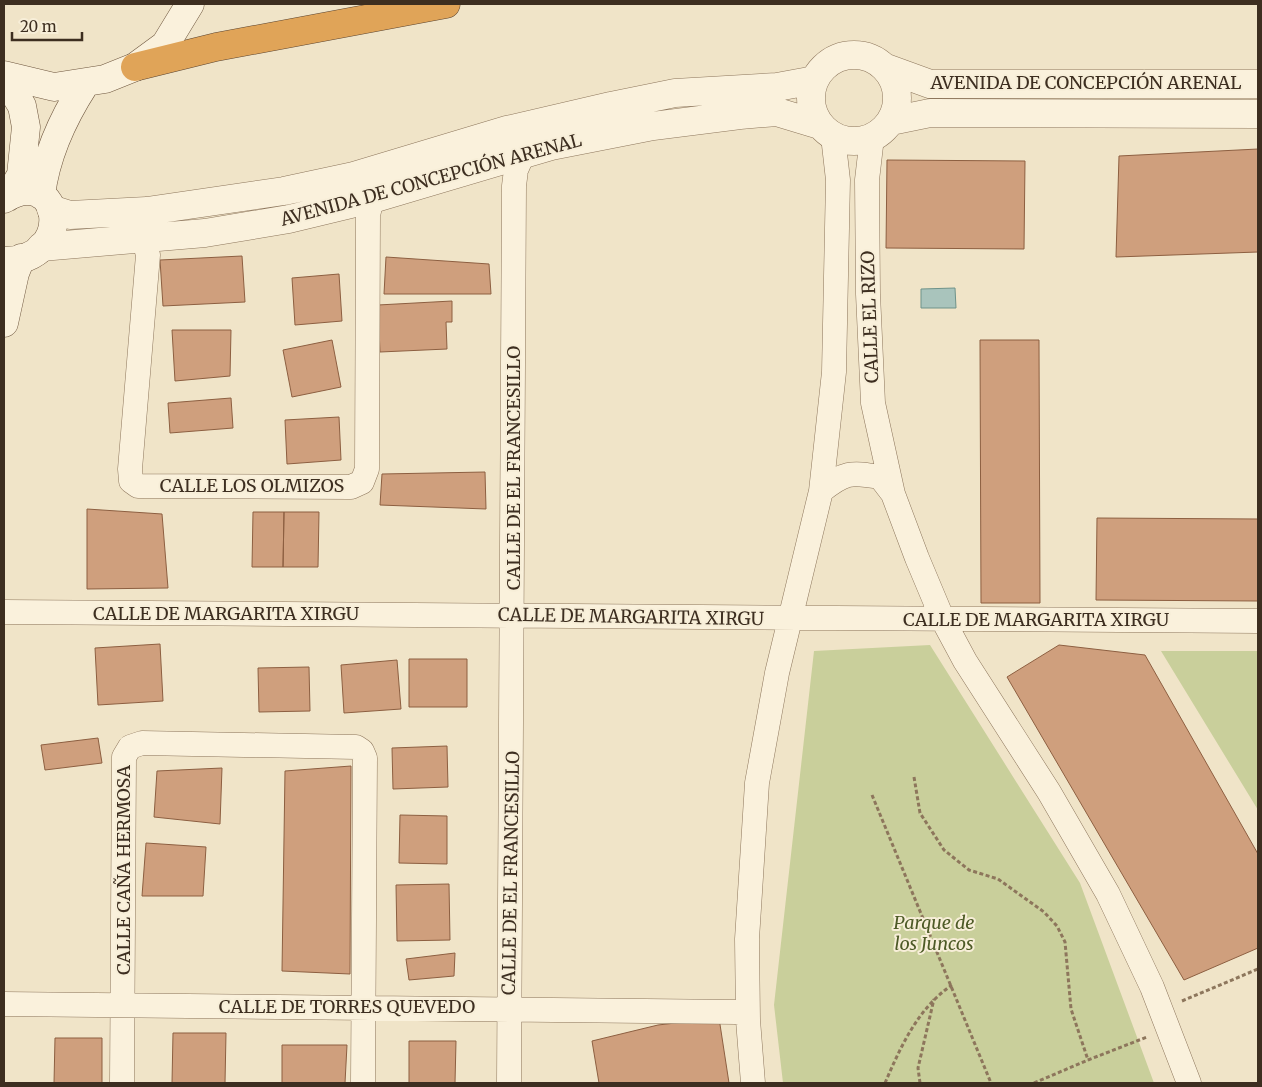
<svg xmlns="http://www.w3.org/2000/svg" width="1262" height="1087" viewBox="0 0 1262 1087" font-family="Merriweather,serif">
<rect width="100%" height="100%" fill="#f0e4c8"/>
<!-- green -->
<path fill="#c9cf9b" d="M930,645L1080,883L1154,1083H783L774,1005L814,651Z
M1161,651H1258V810Z"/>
<!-- water -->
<path fill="#a9c4bc" stroke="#6f938a" d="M955,288L956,308H921V289Z"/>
<!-- building -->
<path fill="#cf9f7d" stroke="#8d5f41" d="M1258,149V252L1116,257L1119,156Z
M887,160L1025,161L1024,249L886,248Z
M242,256L245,302L163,306L160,260Z
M386,257L489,264L491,294H384Z
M339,274L342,321L295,325L292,278Z
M452,301V322H446L447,349L380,352L378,305Z
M172,330H231L230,376L175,381Z
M332,340L341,387L292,397L283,350Z
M980,340H1039L1040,603H981Z
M231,398L233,428L170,433L168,403Z
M339,417L341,460L287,464L285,420Z
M485,472L486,509L380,505L382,474Z
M87,509L162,514L168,588L87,589Z
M253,512H284L283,567H252Z
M284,512H319L318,567H283Z
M1097,518L1258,519V601L1096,600Z
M160,644L163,701L98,705L95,648Z
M1059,645L1145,655L1258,854V948L1184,980L1007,677Z
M409,659H467V707H409Z
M397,660L401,709L344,713L341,665Z
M309,667L310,711L259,712L258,668Z
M98,738L102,763L45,770L41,745Z
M447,746L448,787L393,789L392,748Z
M351,766L350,974L282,971L285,771Z
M222,768L220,824L154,817L157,771Z
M400,815L447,816V864L399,863Z
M146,843L206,847L203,896H142Z
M449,884L450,940L397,941L396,885Z
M455,953L454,976L409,980L406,959Z
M719,1018L729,1083H599L592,1041L658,1025Z
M173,1033H226L225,1083H172Z
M55,1038H102V1083H54Z
M409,1041H456L455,1083H409Z
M282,1045H347L345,1083H282Z"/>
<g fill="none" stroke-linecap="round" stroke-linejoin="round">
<!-- minor casing -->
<g stroke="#8d765c" stroke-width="25">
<path id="minor" d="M872,137L867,180L868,294L873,403L893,494L917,558L943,620L965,661L1049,792L1108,894L1152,987L1189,1083
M144,240L148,255L130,469L131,481L138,486L351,487L362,482L367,469L368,215L372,199
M821,491C845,472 850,472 880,477L893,494
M4,612L1258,621
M4,1004L736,1012L743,1014L748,1020
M122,1083L124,757L130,747L142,743L356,747L362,751L365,758L363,1083
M509,1083L514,186L516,170L523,154
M753,1083L748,1020L747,939L757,783L777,673L821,491L834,372L838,180L833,136"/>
</g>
<!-- tertiary casing -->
<g stroke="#8d765c" stroke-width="29">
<path id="tertiary" d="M811 98a43 43 0 1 1 86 0a43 43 0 1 1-86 0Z
M886,68L930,84H1258
M891,121L930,113L1258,114
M51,209L70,215L147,211L284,191L354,176L507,130L611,106L675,93L777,87L815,80
M41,247L205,233L289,219L372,199L551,146L653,126L740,115L777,112L820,125"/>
</g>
<!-- secondary casing -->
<g stroke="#6f573f" stroke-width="29">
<path id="secondary" d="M4,75L54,87L105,79L135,67L165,45L190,4
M4,77L22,106L26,127L21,175L8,197
M41,195C46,154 63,118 85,84
M4,199C62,163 77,261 4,261
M4,323L15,273L21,258"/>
</g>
<!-- motorway casing -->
<g stroke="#5b4430" stroke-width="29">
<path id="motorway" d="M135,67L216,47L446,4"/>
</g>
<!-- path -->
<path stroke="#8d765c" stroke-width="3" stroke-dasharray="4 2.5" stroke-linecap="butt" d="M914,777L920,813L944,850L969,870L998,879L1044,912L1057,926L1065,942L1071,1009L1088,1060
M872,795L991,1083
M1182,1001L1258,969
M885,1083C901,1046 918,1008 952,985
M920,1083L918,1068L934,999
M1034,1083L1088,1060L1147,1037"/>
<!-- minor -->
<use href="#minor" stroke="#faf1dc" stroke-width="24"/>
<!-- tertiary -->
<use href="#tertiary" stroke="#faf1dc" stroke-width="28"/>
<!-- secondary -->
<use href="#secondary" stroke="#faf1dc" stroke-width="28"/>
<!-- motorway -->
<use href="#motorway" stroke="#e0a458" stroke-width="28"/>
</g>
<g text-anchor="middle" stroke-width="4" stroke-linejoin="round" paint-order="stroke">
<!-- street labels -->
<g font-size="18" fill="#3d2e20" stroke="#f7eed8">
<text x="1086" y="89">AVENIDA DE CONCEPCIÓN ARENAL</text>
<text transform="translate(431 180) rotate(-15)" y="6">AVENIDA DE CONCEPCIÓN ARENAL</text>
<text transform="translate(870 317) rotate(-92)" y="6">CALLE EL RIZO</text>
<text transform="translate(514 468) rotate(-90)" y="6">CALLE DE EL FRANCESILLO</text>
<text x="252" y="492">CALLE LOS OLMIZOS</text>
<text x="226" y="620">CALLE DE MARGARITA XIRGU</text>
<text transform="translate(631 617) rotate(1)" y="6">CALLE DE MARGARITA XIRGU</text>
<text x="1036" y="626">CALLE DE MARGARITA XIRGU</text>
<text transform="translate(124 870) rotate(-90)" y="6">CALLE CAÑA HERMOSA</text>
<text transform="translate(511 873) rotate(-89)" y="6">CALLE DE EL FRANCESILLO</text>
<text x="347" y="1013">CALLE DE TORRES QUEVEDO</text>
</g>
<!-- park labels -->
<g font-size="18" font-style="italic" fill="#4d5a26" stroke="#f7eed8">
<text x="934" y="929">Parque de<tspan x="934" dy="21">los Juncos</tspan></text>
</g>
</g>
<!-- border -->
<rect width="1262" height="1087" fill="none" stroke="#3d2e20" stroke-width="10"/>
<!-- scale -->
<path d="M12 32v8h70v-8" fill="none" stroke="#3d2e20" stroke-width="2.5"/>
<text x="20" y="32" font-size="15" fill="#3d2e20" stroke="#f7eed8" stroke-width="4" paint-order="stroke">20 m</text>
</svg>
